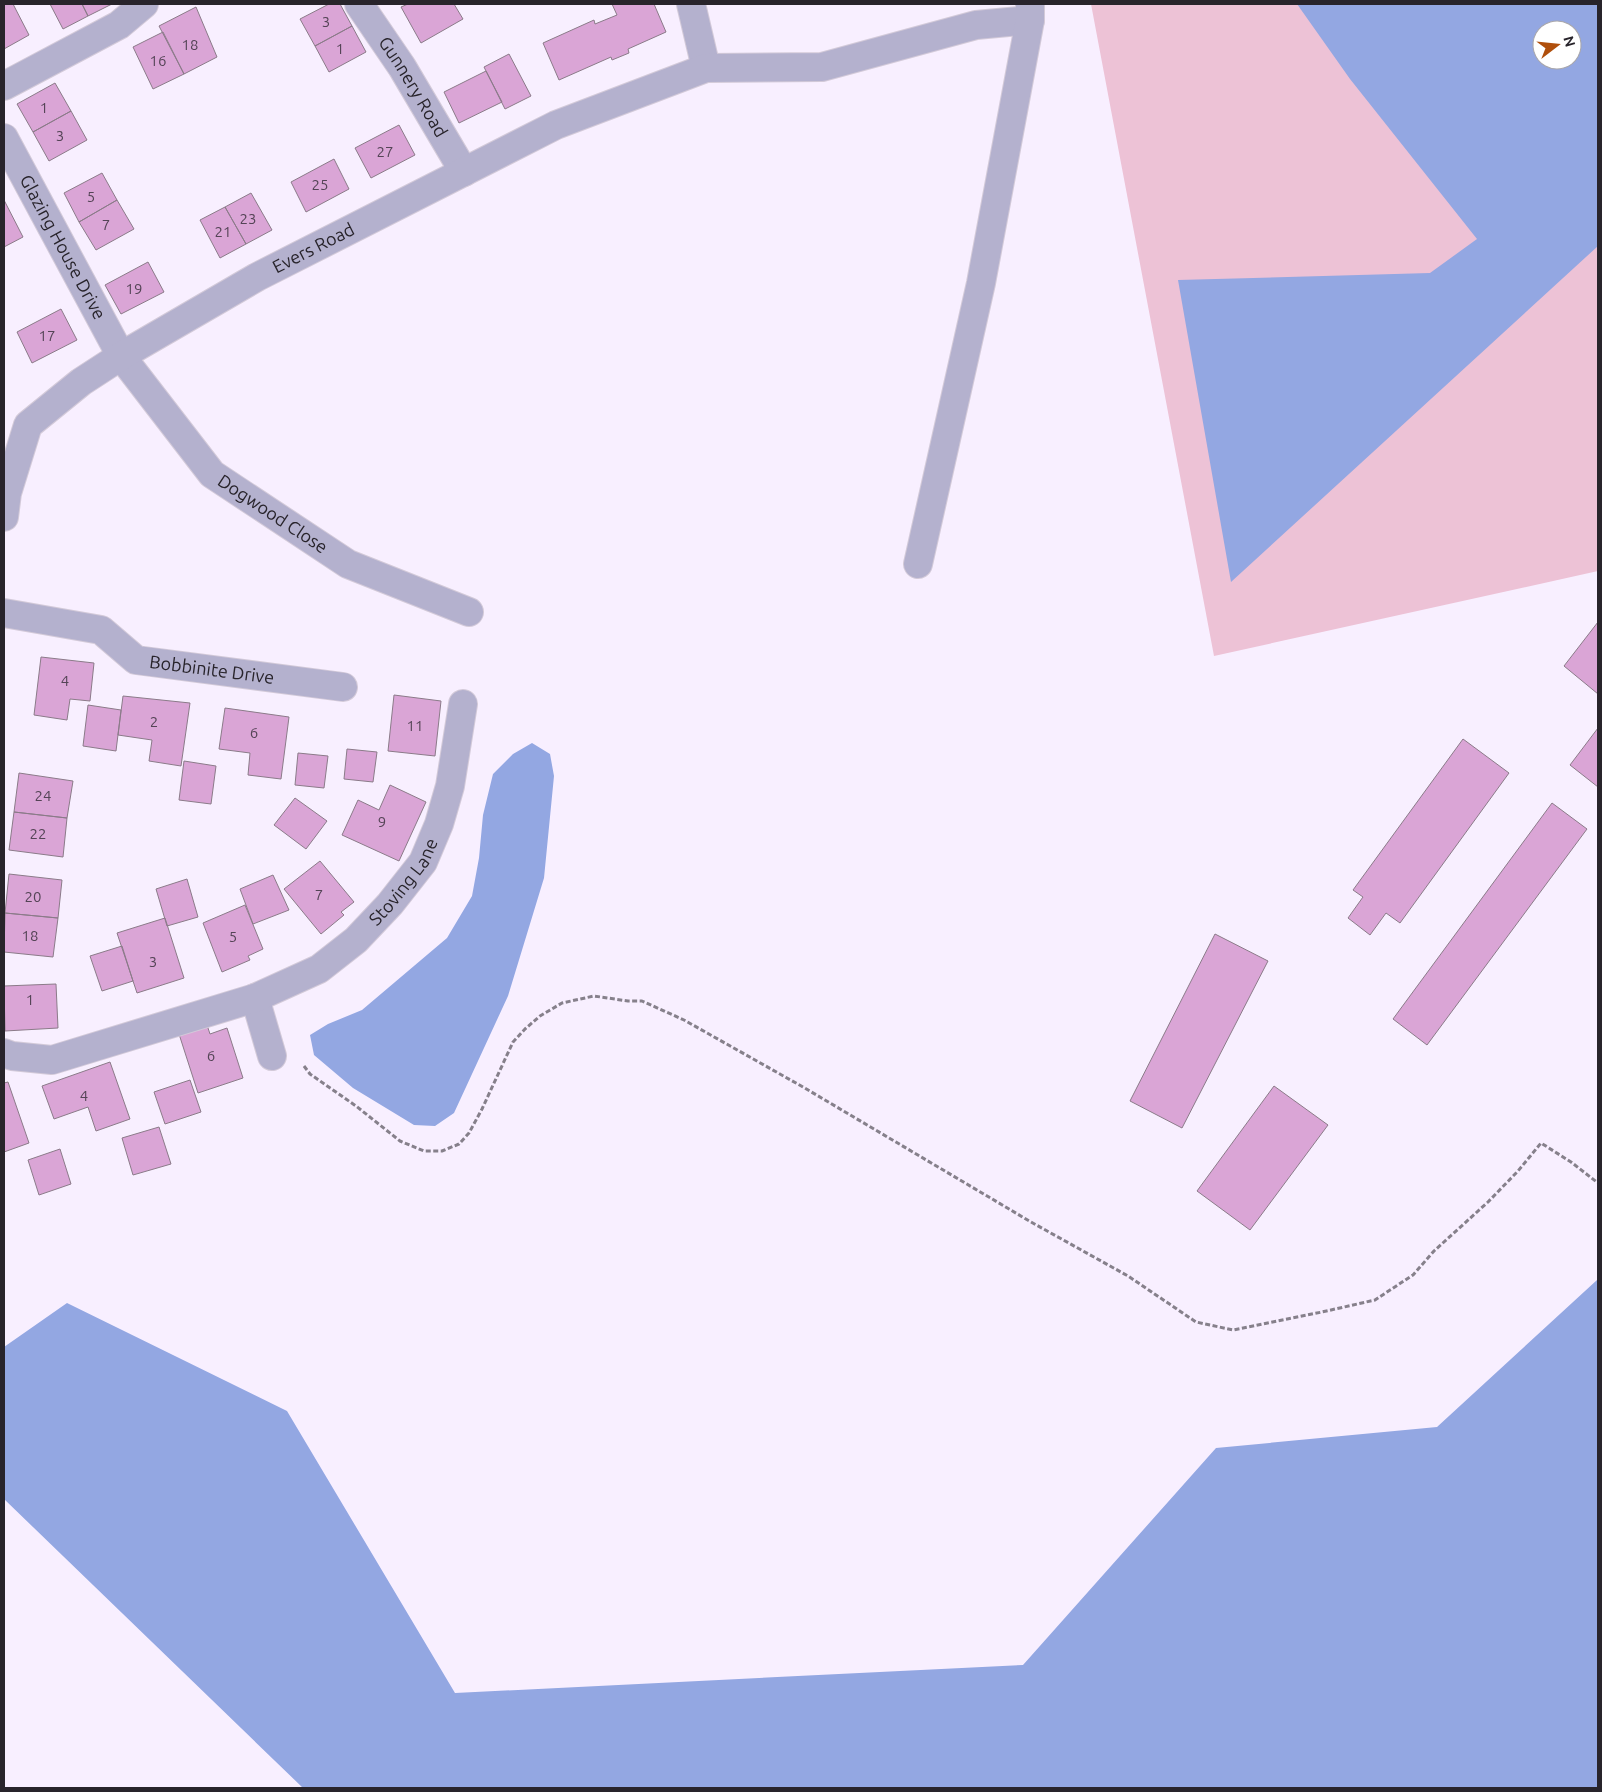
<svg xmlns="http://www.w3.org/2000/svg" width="1602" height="1792" viewBox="0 0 1602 1792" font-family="Ubuntu,sans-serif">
<rect width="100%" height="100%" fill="#f8efff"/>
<!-- green -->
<path fill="#edc2d6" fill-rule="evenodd" d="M1091,4H1598V571L1214,656ZM1542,30H1572V60H1542Z"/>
<!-- water -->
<path fill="#93a7e2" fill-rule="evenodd" d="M1297,4H1598V246L1231,582L1178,280L1430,273L1477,239L1350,79ZM1542,30H1572V60H1542Z
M532,743L550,754L554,776L544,878L508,996L454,1113L435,1126L414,1125L353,1088L314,1055L310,1035L328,1024L362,1010L447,938L472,896L479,858L483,815L493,774L513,754Z
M1597,1280L1598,1281V1788H303L4,1499V1347L67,1303L287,1411L455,1693L1023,1665L1216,1448L1437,1427Z"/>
<!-- building -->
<path fill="#daa5d6" stroke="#8b7b89" d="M4,4H13L29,35L4,49Z
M50,4H82L88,16L63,29Z
M82,4H112L88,16Z
M329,4H340L352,26L315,46L300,19Z
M408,4H454L463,19L421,43L401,7Z
M612,4H654L666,32L628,49L629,53L612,60L611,57L559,80L543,43L594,20L595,24L617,15Z
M196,7L217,57L184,74L159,26Z
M352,26L366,52L329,72L315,46Z
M163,32L184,74L153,89L133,47Z
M509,54L531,96L505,109L484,67Z
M486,71L502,102L459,123L444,92Z
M55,83L71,111L33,132L17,104Z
M71,111L87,140L49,161L33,132Z
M399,125L415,155L371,178L355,148Z
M334,159L349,189L306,212L291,182Z
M102,173L117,200L79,222L64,193Z
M251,193L272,230L246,244L225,207Z
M4,200L23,237L4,247Z
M117,200L134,229L96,250L79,222Z
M225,207L246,244L220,258L200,220Z
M148,262L164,292L121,314L105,285Z
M61,309L77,340L32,363L17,332Z
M1598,622V694L1564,666Z
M41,657L94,663L90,701L70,699L67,720L34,715Z
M394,695L441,701L435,756L388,751Z
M123,696L190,703L181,766L149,761L152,740L118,735Z
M88,705L121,710L116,751L83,746Z
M225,708L289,717L281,779L248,775L250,753L219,749Z
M1598,728V787L1570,765Z
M1463,739L1509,773L1400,923L1386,913L1370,935L1348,918L1363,897L1353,890Z
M347,749L377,752L373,782L344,779Z
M298,753L328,756L324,788L295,785Z
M184,761L216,766L211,804L179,800Z
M19,773L73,781L67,818L14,812Z
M390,785L426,802L399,861L342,835L358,800L379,810Z
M295,798L327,821L306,849L274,825Z
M1552,803L1587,829L1427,1045L1393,1019Z
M14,812L67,818L63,857L9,850Z
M320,861L354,902L341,912L344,915L321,934L284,889Z
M9,874L62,880L58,918L5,913Z
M273,875L289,910L253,924L240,889Z
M187,879L198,917L167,926L156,889Z
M245,905L263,949L248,956L250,960L222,972L203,923Z
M5,913L58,918L53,957L4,952Z
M165,918L184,978L137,993L117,933Z
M1215,934L1268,961L1182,1128L1130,1101Z
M122,946L133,981L102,991L90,956Z
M56,984L58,1028L5,1031L4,986Z
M207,1025L210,1034L227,1028L243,1078L198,1093L179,1034Z
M110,1062L130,1119L96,1131L88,1107L54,1119L42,1086Z
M190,1080L201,1112L165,1124L154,1092Z
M8,1082L29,1143L4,1152V1083Z
M1274,1086L1328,1125L1250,1230L1197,1191Z
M159,1127L171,1164L133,1175L122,1138Z
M60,1149L71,1184L39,1195L28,1160Z"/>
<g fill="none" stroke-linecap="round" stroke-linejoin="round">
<!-- street casing -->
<g stroke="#d3cad9" stroke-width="30">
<g id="street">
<path id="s1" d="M359,4L402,67L464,172"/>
<path d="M691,4L706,68"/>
<path d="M4,86L119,25L144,4"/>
<path id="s2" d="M4,138L121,356L212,474L348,564L469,612"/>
<path id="s3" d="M4,517L7,493L28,425L81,382L121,356L257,277L556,125L706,68L822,67L976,25L1030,20"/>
<path d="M918,564L981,283L1030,20V4"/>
<path id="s4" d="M4,613L101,630L136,660L343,687"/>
<path d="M255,998L272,1056"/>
<path id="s5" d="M4,1053L12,1056L52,1060L255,998L319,969L356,940L390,904L423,862L439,824L450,786L463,704"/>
</g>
</g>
<!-- path -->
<path stroke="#86808b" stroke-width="3" stroke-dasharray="5 2.5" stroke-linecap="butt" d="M304,1066L310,1074L356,1106L400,1141L424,1151H442L459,1144L469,1133L482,1109L513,1042L525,1029L540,1016L562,1003L594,996L628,1001H642L684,1020L803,1087L1031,1222L1128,1276L1196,1322L1233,1330L1322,1312L1375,1300L1413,1275L1434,1251L1488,1202L1518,1171L1541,1143L1571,1162L1598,1183"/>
<!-- street -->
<use href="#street" stroke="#b4b1ce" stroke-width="28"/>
</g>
<g text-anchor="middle" stroke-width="4" stroke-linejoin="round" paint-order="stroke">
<!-- number labels -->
<g font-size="15" fill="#544456">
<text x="326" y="27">3</text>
<text x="190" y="50">18</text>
<text x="340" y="54">1</text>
<text x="158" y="66">16</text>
<text x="44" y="113">1</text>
<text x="60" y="141">3</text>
<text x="385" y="157">27</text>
<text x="320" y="190">25</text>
<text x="91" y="202">5</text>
<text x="248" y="224">23</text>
<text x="106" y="230">7</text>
<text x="223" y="237">21</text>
<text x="134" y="294">19</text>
<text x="47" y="341">17</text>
<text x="65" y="686">4</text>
<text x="154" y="727">2</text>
<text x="415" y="731">11</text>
<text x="254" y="738">6</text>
<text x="43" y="801">24</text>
<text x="382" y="827">9</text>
<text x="38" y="839">22</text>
<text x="319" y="900">7</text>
<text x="33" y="902">20</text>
<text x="30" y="941">18</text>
<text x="233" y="942">5</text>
<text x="153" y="967">3</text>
<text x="30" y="1005">1</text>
<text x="211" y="1061">6</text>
<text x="84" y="1101">4</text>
</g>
<!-- street labels -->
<g font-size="18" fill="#28242b" stroke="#fff">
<text dy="6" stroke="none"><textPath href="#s1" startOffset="99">Gunnery Road</textPath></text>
<text dy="6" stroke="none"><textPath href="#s2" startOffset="124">Glazing House Drive</textPath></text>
<text dy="6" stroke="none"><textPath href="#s3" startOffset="432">Evers Road</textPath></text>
<text dy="6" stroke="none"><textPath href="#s2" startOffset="469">Dogwood Close</textPath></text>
<text dy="6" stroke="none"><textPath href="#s4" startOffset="221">Bobbinite Drive</textPath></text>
<text dy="6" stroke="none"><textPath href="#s5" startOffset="454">Stoving Lane</textPath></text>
</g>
</g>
<!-- border -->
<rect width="1602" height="1792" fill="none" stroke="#28242b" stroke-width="10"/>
<!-- north arrow -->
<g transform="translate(1557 45) rotate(74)"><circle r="24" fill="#ffffff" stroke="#a9a7aa"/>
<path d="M0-4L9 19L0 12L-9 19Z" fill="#b04f0c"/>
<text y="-8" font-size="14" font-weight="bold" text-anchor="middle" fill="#28242b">N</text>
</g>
</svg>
